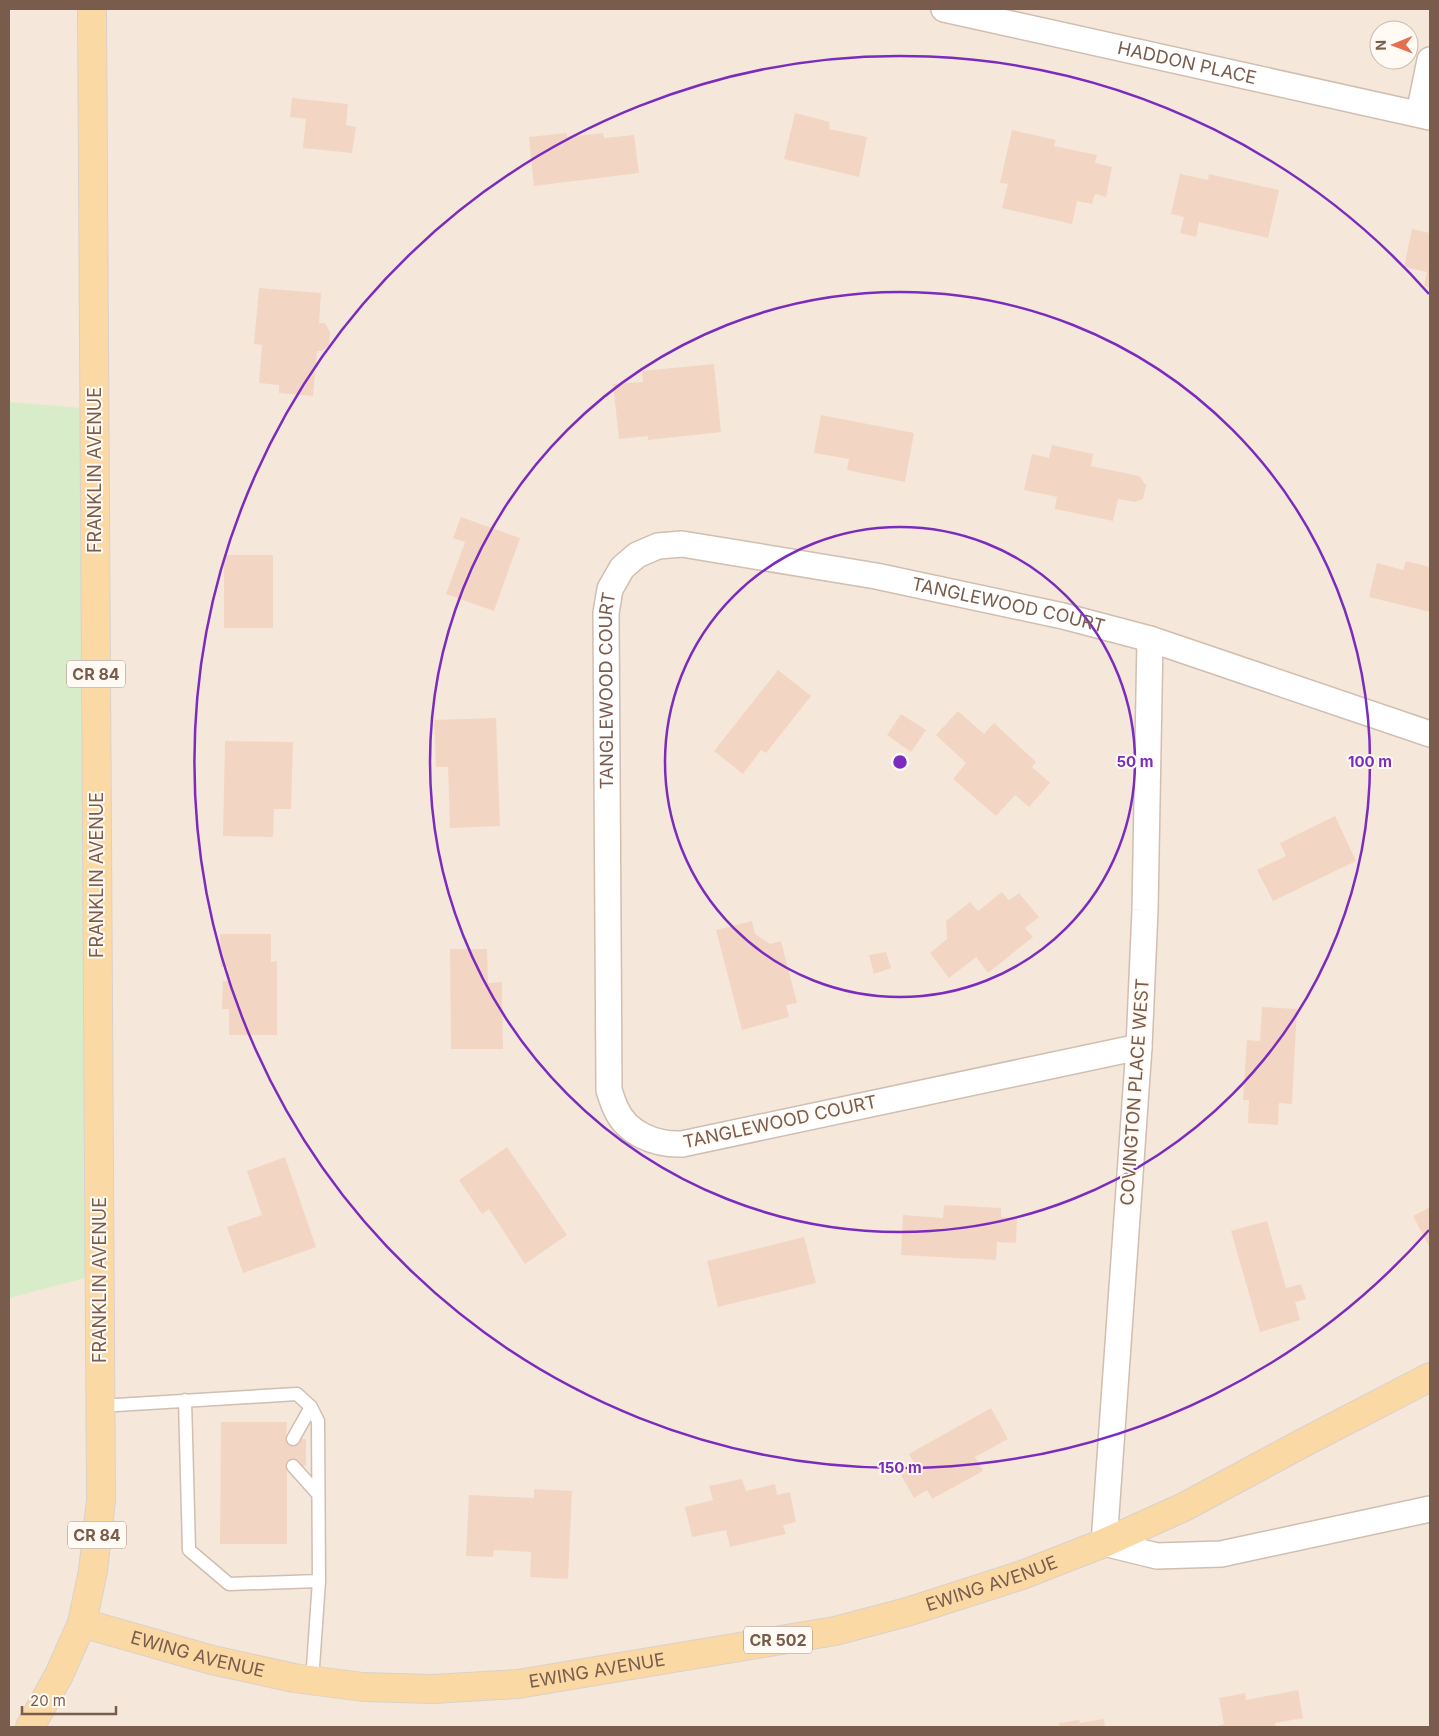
<svg xmlns="http://www.w3.org/2000/svg" width="1439" height="1736" viewBox="0 0 1439 1736" font-family="Inter,sans-serif">
<rect width="100%" height="100%" fill="#fdf6ec"/>
<!-- residential -->
<path fill="#f5e8da" fill-rule="evenodd" d="M9,9H1430V1727H9ZM1379,30H1409V60H1379Z"/>
<!-- green -->
<path fill="#d8ecc9" d="M9,402L94,409L100,1274L9,1298Z"/>
<!-- building -->
<path fill="#f3d5c3" d="M292,98L348,104L346,125L356,127L352,153L303,148L306,119L290,117Z
M795,113L830,122L829,129L867,137L859,177L784,159Z
M1012,130L1056,140L1054,146L1097,155L1095,163L1112,167L1106,197L1095,194L1092,204L1077,201L1072,224L1002,208L1008,184L1000,183Z
M567,133V137L603,133L604,138L634,135L639,173L534,186L529,137Z
M1180,174L1208,180L1209,174L1279,190L1268,238L1199,222L1196,237L1180,233L1184,217L1171,214Z
M1412,229L1430,233V288L1424,286L1427,272L1404,267Z
M259,288L321,293L319,323H325L330,332L329,345L322,351H317L313,396L279,393V385L259,383L262,345L254,344Z
M714,364L721,432L648,440V436L619,439L613,384L643,382L642,371Z
M821,415L914,433L905,482L847,470L849,459L814,453Z
M1052,445L1093,454L1091,466L1139,476L1146,485L1143,499L1135,502L1118,499L1113,521L1055,509L1057,497L1024,490L1032,454L1049,458Z
M461,517L520,538L494,611L446,594L465,542L453,538Z
M224,555H273V628H224Z
M1406,561L1430,567V612L1369,597L1377,563L1403,570Z
M778,670L811,696L766,753L761,750L743,774L714,751Z
M958,711L984,734L994,723L1036,762L1032,767L1050,783L1029,807L1015,795L996,816L953,779L966,763L936,735Z
M901,714L926,730L911,752L887,735Z
M496,718L500,826L450,828L448,767H436L434,720Z
M225,741L293,742L291,809H274L273,837L223,836Z
M1335,816L1356,861L1273,901L1257,870L1286,856L1280,843Z
M1002,892L1009,900L1019,893L1039,917L1025,928L1033,937L988,973L976,957L949,978L930,953L947,939L946,921L970,902L978,911Z
M752,921L755,934L770,944L781,941L797,1003L786,1005L789,1017L742,1030L716,930Z
M220,934H271V962L277,961V1035H229V1009H222L223,981H228V967H221Z
M450,949H487L488,983L502,982L503,1049H451Z
M886,952L891,968L874,974L869,955Z
M1262,1007L1297,1009L1292,1104L1279,1103L1278,1125L1248,1123L1249,1100H1243L1247,1040L1260,1041Z
M507,1147L567,1235L525,1264L489,1209L482,1214L459,1180Z
M285,1157L316,1247L243,1273L227,1227L262,1215L247,1171Z
M944,1205L1001,1208V1217L1017,1218L1016,1243L997,1242L996,1260L901,1255L903,1215L943,1218Z
M1430,1207V1248L1413,1216Z
M1267,1221L1286,1288L1301,1284L1306,1299L1295,1302L1300,1320L1260,1332L1231,1231Z
M804,1237L816,1283L718,1307L707,1261Z
M991,1408L1008,1439L975,1457L983,1471L932,1499L927,1490L914,1498L900,1473L915,1465L909,1454Z
M221,1422H287L286,1439H306V1466H287V1544H220Z
M742,1479L746,1491L775,1484L777,1495L790,1492L796,1522L783,1525L786,1534L730,1547L726,1530L692,1537L685,1507L713,1500L709,1486Z
M534,1489L572,1491L568,1579L530,1577L531,1552L494,1550L493,1557L466,1556L469,1495L534,1498Z
M1298,1690L1303,1718L1275,1723L1276,1727H1214L1224,1724L1219,1698L1245,1693L1246,1700Z
M1104,1719L1105,1727H1060L1059,1723L1079,1720L1080,1723Z"/>
<g fill="none" stroke-linecap="round" stroke-linejoin="round">
<!-- lane casing -->
<g stroke="#d1beb0" stroke-width="15">
<path id="lane" d="M185,1400L189,1550L229,1584L319,1581
M100,1406L297,1394L311,1407L318,1421L319,1581L312,1681
M293,1439L311,1407
M293,1466L318,1494"/>
</g>
<!-- street casing -->
<g stroke="#d1beb0" stroke-width="28">
<g id="street">
<path id="s1" d="M944,9L1430,117"/>
<path d="M1419,114L1430,60"/>
<path d="M1150,639L1145,910L1139,1047L1104,1543L1157,1556L1221,1554L1430,1509"/>
<path id="s2" d="M1139,1047L682,1144C656,1145 627,1134 616,1109C613,1103 611,1096 609,1090L606,613L610,589L622,568L637,555L658,546L682,544L876,576L1063,616L1150,639L1430,734"/>
</g>
</g>
<!-- primary casing -->
<g stroke="#dad1cd" stroke-width="30">
<g id="primary">
<path id="s3" d="M82,1623L212,1660L294,1678L363,1687L433,1689L518,1684L835,1631L907,1612L1022,1575L1104,1543L1184,1507L1301,1444L1430,1377"/>
<path d="M30,1727L59,1675L82,1623L93,1571L101,1500L92,9"/>
</g>
</g>
<!-- lane -->
<use href="#lane" stroke="#fff" stroke-width="12"/>
<!-- street -->
<use href="#street" stroke="#fff" stroke-width="25"/>
<!-- primary -->
<use href="#primary" stroke="#fbd9a5" stroke-width="28"/>
</g>
<!-- distance rings -->
<g fill="none" stroke="#7b2cbf" stroke-width="2.5">
<circle cx="900" cy="762" r="235"/>
<circle cx="900" cy="762" r="470"/>
<path d="M1429 1230A706 706 0 1 1 1429 294"/>
</g>
<g text-anchor="middle" stroke-width="4" stroke-linejoin="round" paint-order="stroke">
<!-- shield labels -->
<g fill="#fffaf3" stroke="#a28b7f" stroke-width="1">
<rect x="67" y="660.5" width="58" height="27" rx="4"/>
<rect x="68" y="1521.5" width="58" height="27" rx="4"/>
<rect x="744" y="1626.5" width="68" height="27" rx="4"/>
</g>
<g font-size="16" font-weight="bold" fill="#7a5c4d">
<text x="96" y="680">CR 84</text>
<text x="97" y="1541">CR 84</text>
<text x="778" y="1646">CR 502</text>
</g>
<!-- street labels -->
<g font-size="18" fill="#7a5c4d" stroke="#fffaf3">
<text dy="6" stroke="none"><textPath href="#s1" startOffset="249">HADDON PLACE</textPath></text>
<text transform="translate(95 470) rotate(-90)" y="6">FRANKLIN AVENUE</text>
<text dy="6" stroke="none"><textPath href="#s2" startOffset="1491">TANGLEWOOD COURT</textPath></text>
<text dy="6" stroke="none"><textPath href="#s2" startOffset="966">TANGLEWOOD COURT</textPath></text>
<text transform="translate(97 875) rotate(-90)" y="6">FRANKLIN AVENUE</text>
<text transform="translate(1135 1092) rotate(-86)" y="6">COVINGTON PLACE WEST</text>
<text transform="translate(780 1122) rotate(-12)" y="6">TANGLEWOOD COURT</text>
<text transform="translate(100 1280) rotate(-90)" y="6">FRANKLIN AVENUE</text>
<text dy="6" stroke="none"><textPath href="#s3" startOffset="929">EWING AVENUE</textPath></text>
<text dy="6" stroke="none"><textPath href="#s3" startOffset="120">EWING AVENUE</textPath></text>
<text dy="6" stroke="none"><textPath href="#s3" startOffset="524">EWING AVENUE</textPath></text>
</g>
</g>
<circle cx="900" cy="762" r="8" fill="#7b2cbf" stroke="#fffaf3" stroke-width="2.5"/>
<g font-size="15" text-anchor="middle" font-weight="bold" fill="#7b2cbf" stroke="#fffaf3" stroke-width="4" stroke-linejoin="round" paint-order="stroke">
<text x="1135" y="767">50 m</text>
<text x="1370" y="767">100 m</text>
<text x="900" y="1473">150 m</text>
</g>
<!-- border -->
<rect width="1439" height="1736" fill="none" stroke="#7a5c4d" stroke-width="20"/>
<!-- north arrow -->
<g transform="translate(1394 45) rotate(269)"><circle r="24" fill="#fffaf3" stroke="#cabbb1"/>
<path d="M0-4L9 19L0 12L-9 19Z" fill="#e76f51"/>
<text y="-8" font-size="14" font-weight="bold" text-anchor="middle" fill="#7a5c4d">N</text>
</g>
<!-- scale -->
<path d="M22 1706v8h94v-8" fill="none" stroke="#7a5c4d" stroke-width="2.5"/>
<text x="30" y="1706" font-size="15" fill="#7a5c4d" stroke="#fffaf3" stroke-width="4" paint-order="stroke">20 m</text>
</svg>
